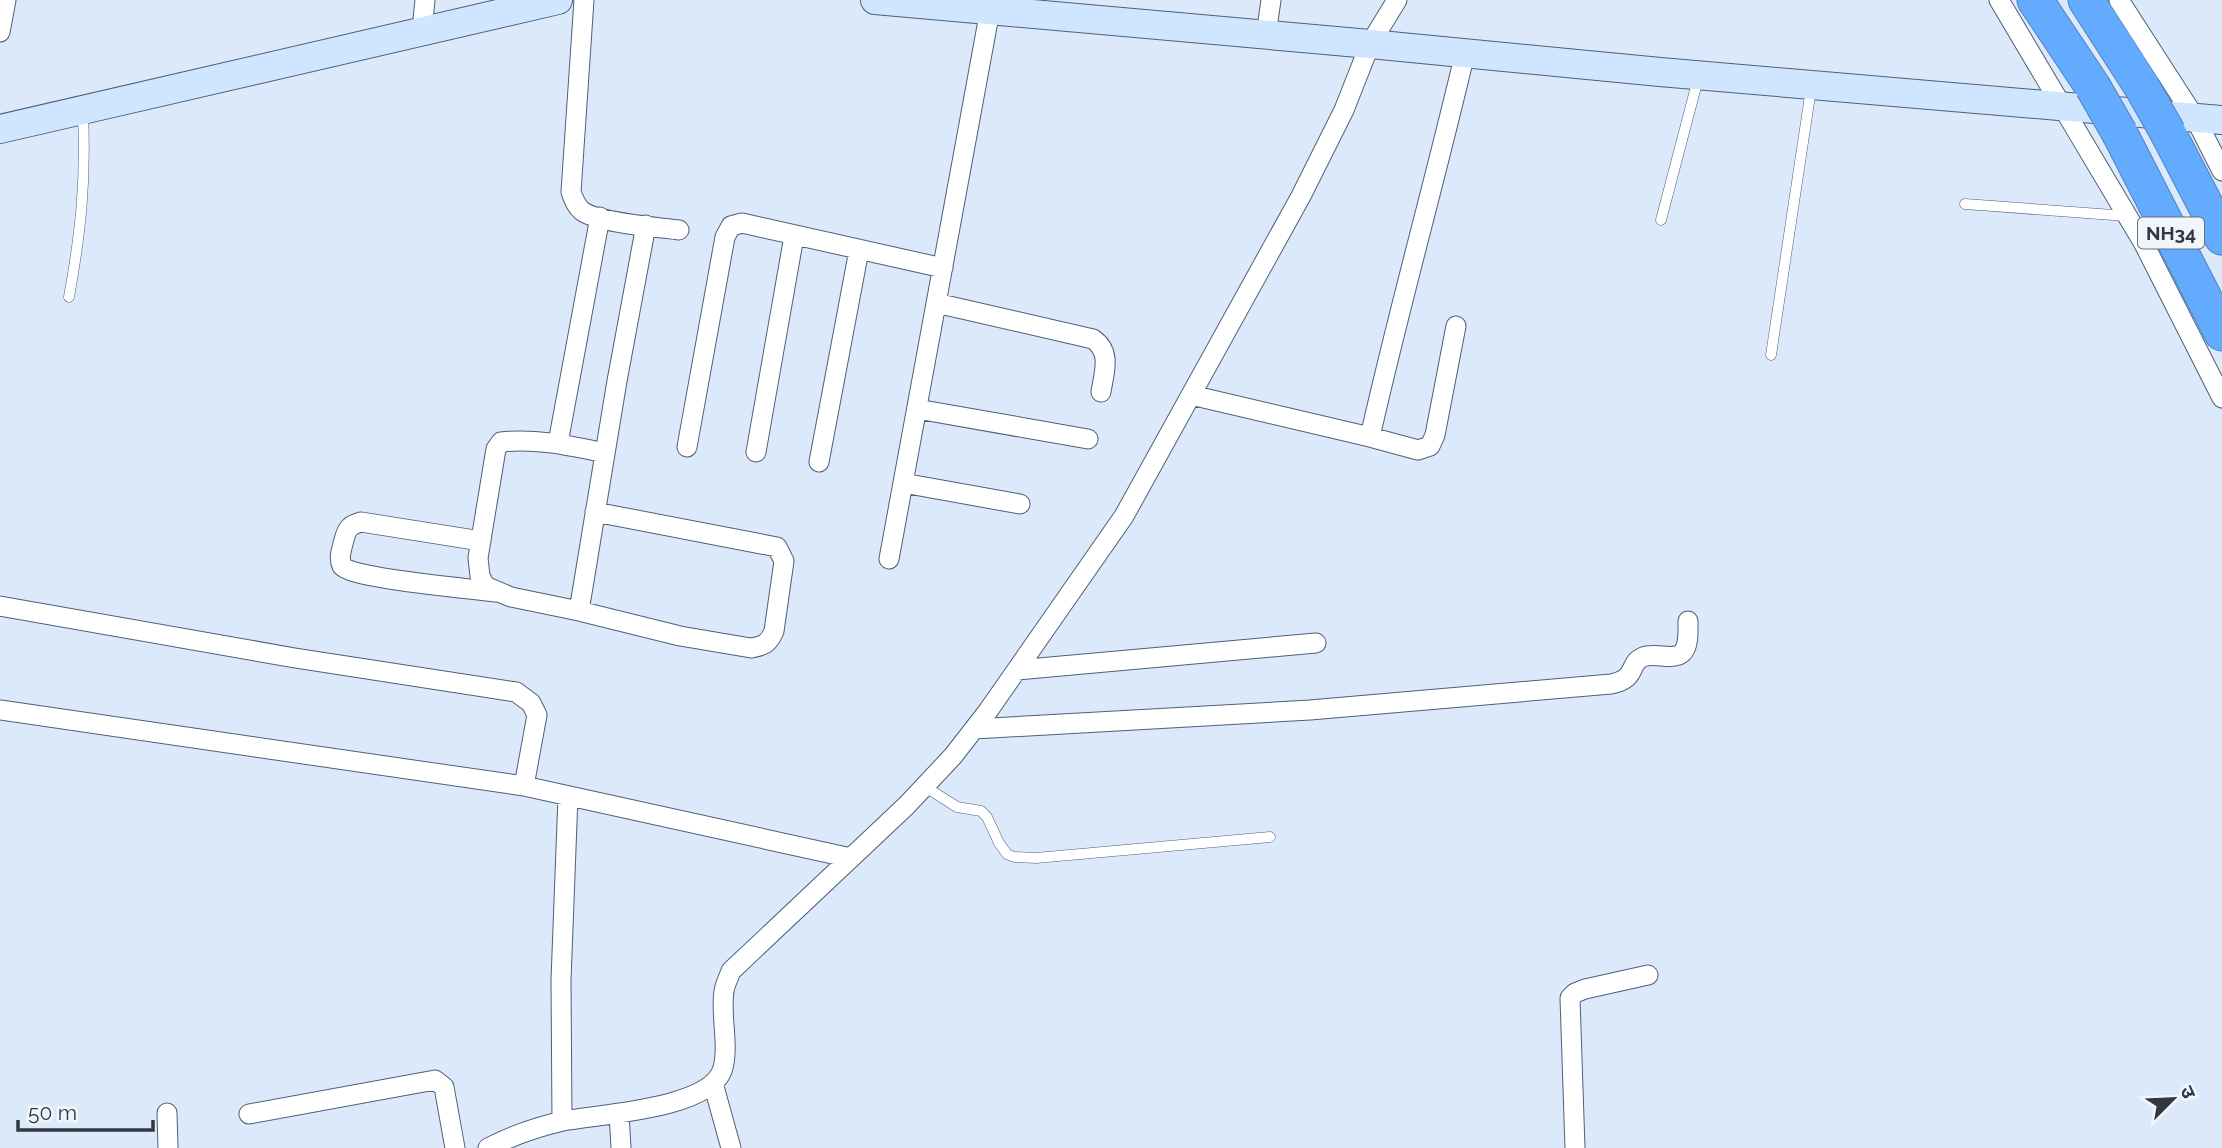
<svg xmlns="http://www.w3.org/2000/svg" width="2222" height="1148" viewBox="0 0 2222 1148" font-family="Raleway,'Noto Sans Devanagari',sans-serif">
<rect width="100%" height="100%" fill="#dce9fa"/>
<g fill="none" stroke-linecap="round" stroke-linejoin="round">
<!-- lane casing -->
<g stroke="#4d6077" stroke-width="11">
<path id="lane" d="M1965,204L2127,216
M1661,220L1698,79
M69,297C81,231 86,180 83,113
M1771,355L1811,89
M924,786L957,807L981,811L987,817L999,843L1007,854L1014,857L1036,858L1270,837"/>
</g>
<!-- street casing -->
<g stroke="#4d6077" stroke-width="21">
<path id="street" d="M584,0L571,192C574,200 576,206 582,211C598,223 657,227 679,230
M1999,0L2144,244L2222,398
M2119,0L2195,118L2222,171
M422,30L425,0
M0,32L6,0
M1266,35L1271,0
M936,303L1093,339C1112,352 1104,372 1101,392
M1191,395L1370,437L1418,450L1430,446L1435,435L1456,326
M917,409L1088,439
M1370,437C1399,308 1435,181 1465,53
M558,443L600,217
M687,447L725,237L731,226L742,223L943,268
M756,452L794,236
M819,462L859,250
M903,483L1020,504
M595,512L777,547L784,561L774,631C769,643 764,646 751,648L680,636L579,611L511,597L485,586L480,576L478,558L496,449L501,442C536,438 571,446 605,453
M481,541L361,522C350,525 347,528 344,540C342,548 338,558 342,566C349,578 474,589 495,592
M889,559L990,10
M0,606L295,658L516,692L531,703L537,715L524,786
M579,611L617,381L646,225
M1017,670L1316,643
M0,710L524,786L851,858
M974,729L1310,710L1611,684C1639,678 1627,664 1643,657C1655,652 1673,661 1682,653C1689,647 1688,631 1688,621
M713,1083L731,1148
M167,1113L168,1148
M619,1113L621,1148
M249,1114L435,1080L444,1087L455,1148
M562,1121L561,980L568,796
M488,1148C511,1136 537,1127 563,1121C600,1114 707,1109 722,1071C730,1048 720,1015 724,991C725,984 729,977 731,971L906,806L953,756L988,711L1124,516L1301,196L1344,110L1370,44L1397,0
M1575,1148L1570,998L1575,993L1585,989L1648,975"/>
</g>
<!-- secondary casing -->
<g stroke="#4d6077" stroke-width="30">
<path id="secondary" d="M875,0L1370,44L1660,72L2222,120
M0,129L558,0"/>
</g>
<!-- highway casing -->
<g stroke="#5183bd" stroke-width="37">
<path id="highway" d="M2035,0L2093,87
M2086,0L2142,87
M2168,133L2222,237
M2120,134L2222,333"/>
</g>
<!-- lane -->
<use href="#lane" stroke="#fff" stroke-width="10"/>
<!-- street -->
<use href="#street" stroke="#fff" stroke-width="19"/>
<!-- secondary -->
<use href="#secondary" stroke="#d0e6ff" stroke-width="28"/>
<!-- highway -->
<use href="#highway" stroke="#63abfe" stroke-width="35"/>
<!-- highway-bridge casing -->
<g stroke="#5183bd" stroke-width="37" stroke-linecap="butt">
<path id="highway-bridge" d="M2093,87L2120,134
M2142,87L2168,133"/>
</g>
<!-- highway-bridge -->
<use href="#highway-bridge" stroke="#63abfe" stroke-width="35"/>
</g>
<g text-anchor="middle" stroke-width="7" stroke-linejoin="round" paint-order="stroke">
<!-- shield labels -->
<rect fill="#f1f6fb" stroke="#69717a" stroke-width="2" x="2138" y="217.5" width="66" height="31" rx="5"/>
<g font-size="19" font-weight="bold" fill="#2f3843">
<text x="2171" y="240">NH34</text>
</g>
</g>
<!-- north arrow -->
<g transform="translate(2173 1099) rotate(66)" stroke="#f1f6fb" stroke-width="5" paint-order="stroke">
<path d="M0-5L12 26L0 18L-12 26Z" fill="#2f3843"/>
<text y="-10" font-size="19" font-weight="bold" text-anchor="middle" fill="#2f3843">उ</text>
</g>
<!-- scale -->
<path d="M18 1120v10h135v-10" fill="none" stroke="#2f3843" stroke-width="3.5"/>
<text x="28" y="1120" font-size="21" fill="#2f3843" stroke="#f1f6fb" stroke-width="5" paint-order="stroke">50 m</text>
</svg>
